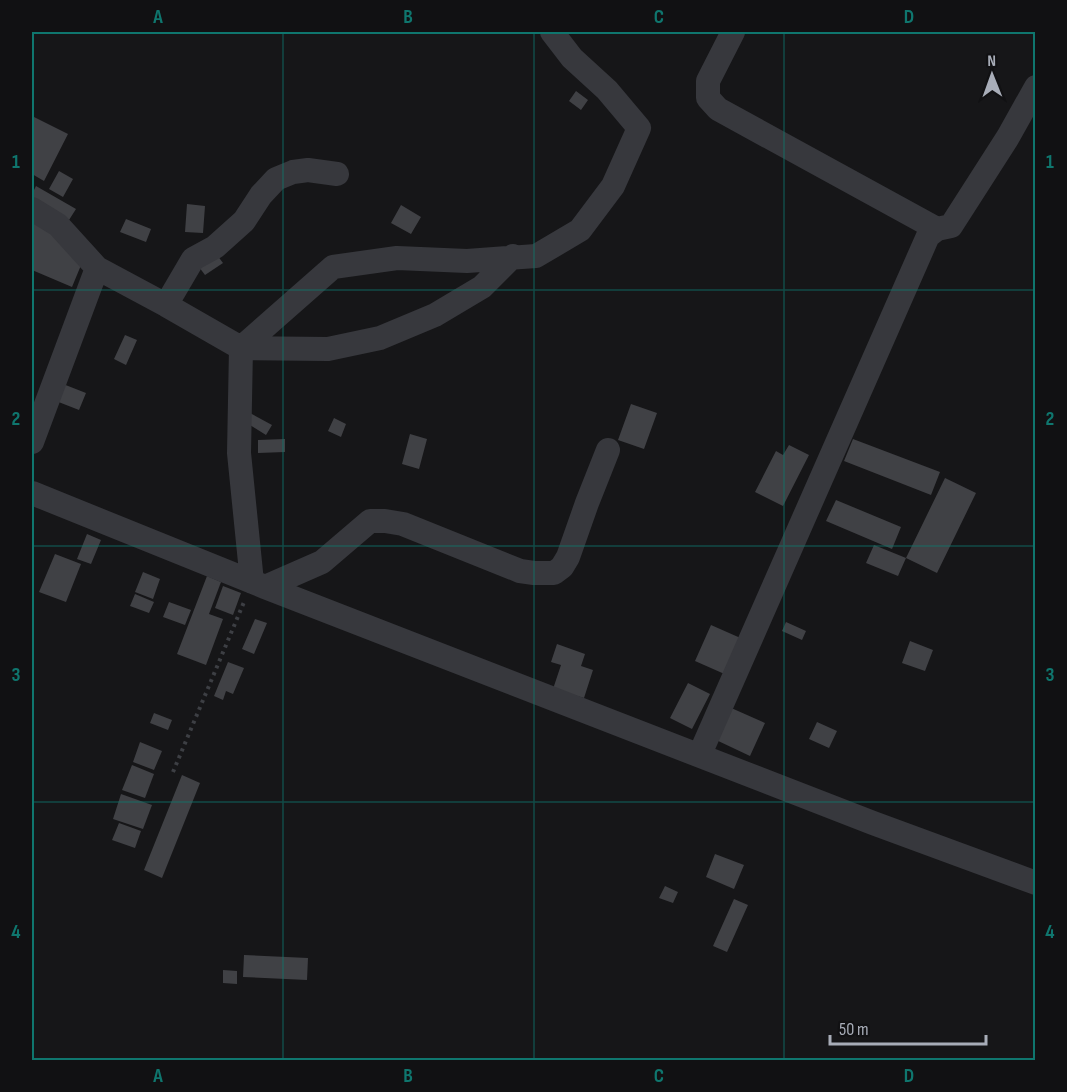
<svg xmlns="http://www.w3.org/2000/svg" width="1067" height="1092" viewBox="0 0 1067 1092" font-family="'Sofia Sans Condensed',sans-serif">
<rect width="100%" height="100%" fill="#161618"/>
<!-- building -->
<path fill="#404145" d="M576,91L588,100L581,110L569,101Z
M32,116L68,134L44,181L32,174Z
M59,171L73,179L63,197L49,189Z
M36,186L76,209L69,220L32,199V194Z
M187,204L205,206L203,233L185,232Z
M401,205L421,217L411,234L391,223Z
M34,219L84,258L72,287L32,270V224Z
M126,219L151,229L146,242L120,232Z
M217,255L223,263L205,275L199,267Z
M125,335L137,340L126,365L114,359Z
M63,384L86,393L79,410L56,401Z
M631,404L657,413L644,449L618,440Z
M250,413L272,425L266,435L245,422Z
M334,418L346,424L341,437L328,431Z
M410,434L427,439L419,469L402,464Z
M285,439V452L258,453V440Z
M853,439L940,472L931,495L844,461Z
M789,445L809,455L783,506L755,492L776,451L783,455Z
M945,478L976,493L937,573L906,558Z
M836,500L901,527L892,549L826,521Z
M87,534L101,540L91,564L77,559Z
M874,545L906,558L898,576L866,563Z
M55,554L81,564L66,602L39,592Z
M143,572L160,579L153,599L135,592Z
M207,576L221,582L209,614L223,619L206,665L177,654Z
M223,586L241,593L233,615L215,608Z
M135,594L154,602L149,613L130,606Z
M169,602L191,610L185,625L163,617Z
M255,619L267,623L254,654L242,649Z
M786,622L806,631L802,640L782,631Z
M711,625L745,640L729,676L695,661Z
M910,641L933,650L925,671L902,663Z
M557,644L585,654L581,666L593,670L584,698L553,689L561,665L551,662Z
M228,662L244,668L233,694L226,691L223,700L214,696Z
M688,683L710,694L692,729L670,718Z
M729,707L765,723L750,756L714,739Z
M154,713L172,720L168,730L150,723Z
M817,722L837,731L829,748L809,739Z
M140,742L162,751L154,770L133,762Z
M132,765L154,774L145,798L122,790Z
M182,775L200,783L162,878L144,870Z
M121,794L152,805L143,829L113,819Z
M119,823L141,831L135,848L112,840Z
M715,854L744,865L734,889L706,877Z
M665,886L678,892L673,903L659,898Z
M734,899L748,905L727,952L713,946Z
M244,955L308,958L307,980L243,977Z
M223,970L237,971V984L223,983Z"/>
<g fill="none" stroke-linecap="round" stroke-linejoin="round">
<!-- path -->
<path stroke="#3d3f44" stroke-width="4" stroke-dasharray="3 4.5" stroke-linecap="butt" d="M173,772L244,602"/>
<!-- street -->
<path stroke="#37383d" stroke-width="24" d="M733,32L708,81V98L718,109L937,229
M32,209L58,225L97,268L166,305L241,348L328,349L380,338L435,315L482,287L513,256
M166,305L193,259L215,247L244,221L261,195L276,179L293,172L308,170L337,174
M241,348L333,267L397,258L467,261L536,256L580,230L613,186L639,128L607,90L572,58L552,32
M241,348L239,453L252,582
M32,442L97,268
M32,493L265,587L873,823L1036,883
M265,587L322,562L370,521H385L403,524L520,571L534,573H554L562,567L568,557L587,503L608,450
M700,754L928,236L937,229L951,226L1008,137L1036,87"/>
</g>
<!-- grid -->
<path fill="none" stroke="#0f766e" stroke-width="1.5" stroke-opacity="0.55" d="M283,32V1060M534,32V1060M784,32V1060M32,290H1036M32,546H1036M32,802H1036"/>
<!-- border -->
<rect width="1067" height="1092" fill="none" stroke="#111113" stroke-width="66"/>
<!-- north arrow -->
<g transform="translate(992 75) rotate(359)" stroke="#111113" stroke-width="4.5" paint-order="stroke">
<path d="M0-4.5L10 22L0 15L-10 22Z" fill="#a8adb8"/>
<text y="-9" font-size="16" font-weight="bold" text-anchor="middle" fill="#a8adb8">N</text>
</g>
<!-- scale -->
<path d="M830 1035v9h156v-9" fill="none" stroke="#a8adb8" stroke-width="3"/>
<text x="839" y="1035" font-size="18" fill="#a8adb8" stroke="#111113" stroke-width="4.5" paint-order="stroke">50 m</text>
<rect x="33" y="33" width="1001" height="1026" fill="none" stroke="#0f766e" stroke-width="2"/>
<g font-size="20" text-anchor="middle" font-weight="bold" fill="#0f766e">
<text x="158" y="23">A</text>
<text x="408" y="23">B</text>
<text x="659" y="23">C</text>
<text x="909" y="23">D</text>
<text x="16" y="168">1</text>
<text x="1050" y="168">1</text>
<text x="16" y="425">2</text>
<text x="1050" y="425">2</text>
<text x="16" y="681">3</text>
<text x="1050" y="681">3</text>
<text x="16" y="938">4</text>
<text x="1050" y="938">4</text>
<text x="158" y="1082">A</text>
<text x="408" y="1082">B</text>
<text x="659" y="1082">C</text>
<text x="909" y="1082">D</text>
</g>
</svg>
